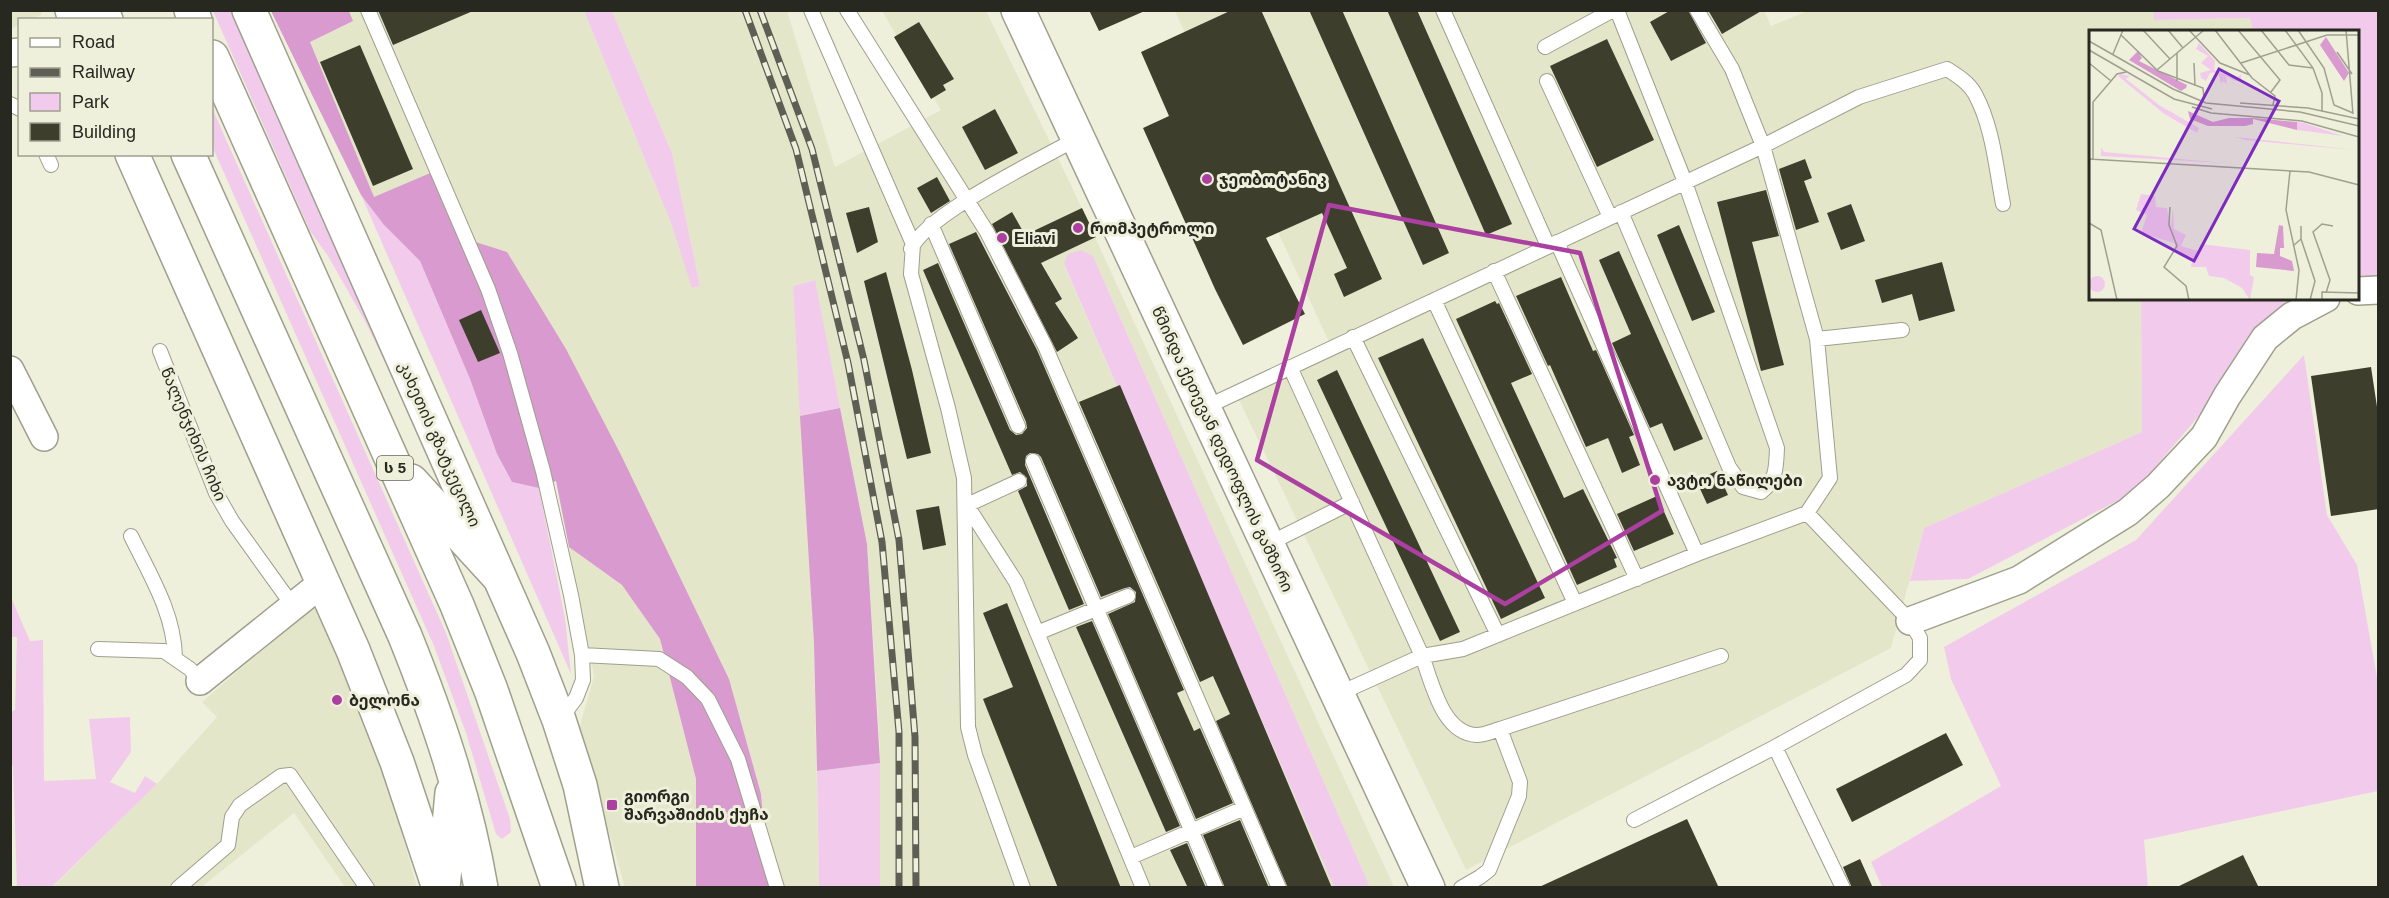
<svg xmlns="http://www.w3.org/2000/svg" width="2389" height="898" viewBox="0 0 2389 898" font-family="Arial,'Noto Sans Georgian',sans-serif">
<rect width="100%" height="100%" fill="#eff0db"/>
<!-- built -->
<path fill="#e4e6ca" d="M1764,10L1771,26L1810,10H2153L2155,20L2251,18L2253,31L2090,32V298L2141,299L2142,432L1924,528L1891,648L1466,870L1237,396L1332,348L1175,11Z
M10,11L11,10L42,11L41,15L32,19L20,20L19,25L11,29Z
M349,11H584L671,223L693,288L700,286L672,153L612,11H787L835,167L941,110L882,11H986L1071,185L1394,887H1370L1093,256L1064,265L1334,887H880V749L867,544L814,280L793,286L814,643L819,887H769L761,794L463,238L374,198L310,42L353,21Z
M569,547L622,585L660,639L696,779V887H625L579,729L594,676Z
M320,608L375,738L417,887H345L294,813L204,885L205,887L52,888L157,784L217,717L202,702L309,610Z"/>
<!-- green -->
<path fill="#f2cbec" d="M213,11H235L459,516L366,323L328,256L310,231Z
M584,11H612L672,153L700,286L692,288L671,223Z
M2153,11H2378V278L2358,281V32L2253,31L2250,18L2154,20Z
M212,108L446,633L510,819L511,832L502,839L496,834L466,733L434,646L212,146Z
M361,195L384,225L420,261L470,379L497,454L512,482L539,488L565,618L571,674Z
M1081,250L1093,256L1370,887H1334L1064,264L1068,254Z
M815,280L840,408L800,416L793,286Z
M2141,299H2292L2192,424L2134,492L1968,579L1910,581L1924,528L2142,432Z
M2304,355L2327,515L2357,565L2378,683V791L2144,840L2148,887H1882L1871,862L2001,786L1951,679L1944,647L2136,540Z
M10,595L30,641L43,640L44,781L96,779L89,719L130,717L131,752L110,782L135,793L145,776L157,784L52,887H17L13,766L10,765L11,712L15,710L17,637H11Z
M880,763V887H819L817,771Z"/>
<!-- forest -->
<path fill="#d89acf" d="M271,11H349L353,21L310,42L374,197L435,171L463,238L507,252L566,349L621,455L729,679L761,794L769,887H696V779L660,639L622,585L569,547L556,481L539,488L512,482L497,454L470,379L420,261L384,225L361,195Z
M840,408L867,544L880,763L817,771L814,643L800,416Z"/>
<!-- building -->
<path fill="#3e3e2d" d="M378,10H473V11L393,45Z
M1089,10H1147L1099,31Z
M1232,10H1261L1382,279L1344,297L1334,274L1347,268L1322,213L1266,238L1305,314L1243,345L1215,289L1143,128L1169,116L1141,52Z
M1309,10H1342L1449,253L1423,265Z
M1387,10H1417L1512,224L1486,235Z
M1671,10H1688L1706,43L1671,61L1650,22Z
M1708,10H1763L1722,34Z
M919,22L954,79L943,85L946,90L931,99L894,37Z
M1607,39L1654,140L1597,167L1550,66Z
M360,45L413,169L373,186L320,62Z
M995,109L1018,153L985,170L962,127Z
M1805,159L1812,178L1804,181L1819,222L1796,230L1779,169Z
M937,177L950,201L931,213L917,188Z
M1766,190L1779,236L1752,242L1784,365L1761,371L1717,202Z
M1851,204L1865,241L1841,250L1827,213Z
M869,207L878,242L857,253L846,213Z
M1082,208L1096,237L1041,263L1062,299L1055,303L1078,338L1057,352L992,224L1012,212L1025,235Z
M1679,225L1715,312L1692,321L1657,235Z
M976,232L1037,350L1184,690L1177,693L1194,731L1200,728L1233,803L1196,819L1108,614L1135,602L1136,592L1130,587L1125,588L1101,597L1041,457L1038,454L1030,453L1026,456L1025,465L1084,604L1069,610L1018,491L1027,486V478L1020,472L1012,475L923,270L938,263L1010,430L1016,435L1022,434L1027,428L1026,422L949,244Z
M1619,251L1703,439L1674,451L1662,423L1650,428L1612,343L1631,334L1599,260Z
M1942,262L1955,311L1919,321L1912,294L1882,303L1875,280Z
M886,272L912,370L931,453L907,459L864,281Z
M1561,277L1593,351L1596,350L1634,435L1629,437L1640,465L1622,473L1608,438L1586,447L1550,365L1548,366L1516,296Z
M1495,301L1497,304L1499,303L1532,374L1511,383L1564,498L1583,489L1617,558L1614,559L1617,567L1577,585L1456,319Z
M481,310L500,353L478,362L459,320Z
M1423,338L1545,598L1501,619L1378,358Z
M2371,367L2379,420V509L2331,516L2311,376Z
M1337,370L1460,632L1440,641L1317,380Z
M1120,385L1332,888H1288L1216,721L1230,714L1213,676L1200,682L1079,402Z
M1717,471L1728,495L1707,504L1696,480Z
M1657,496L1674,534L1634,551L1617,514Z
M939,506L946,545L923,550L916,510Z
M1007,603L1121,888H1058L983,699L1013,687L983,613Z
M1092,621L1180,826L1166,832L1076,627Z
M1946,733L1963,765L1852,822L1836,789Z
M1687,819L1719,888H1537Z
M1240,820L1269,888H1225L1203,835Z
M1187,843L1206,888H1188L1170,850Z
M2243,855L2259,888H2175Z
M1860,859L1873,888H1852L1843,867Z"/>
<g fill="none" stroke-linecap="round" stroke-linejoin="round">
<!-- lane casing -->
<g stroke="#9e9f8c" stroke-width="16">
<path id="lane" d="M368,10L488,289L510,353L543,471L571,595L582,655L583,680L576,698L561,718
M811,10L913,244L911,274L948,408L964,478L968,727L975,755L1023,888
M847,10L987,232L1045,346L1279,888
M1443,10L1548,246
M1617,10L1685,182L1777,448C1776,468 1777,479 1761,492L1743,487L1729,467L1621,212
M1545,47L1613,10
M1547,81L1610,217
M10,104L20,109
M46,154L51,165
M931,224L1018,426
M1557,242L1697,554
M911,249C926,214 1041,159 1078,138
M1494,271L1637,579
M1434,300L1575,603
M1353,337L1498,635
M1817,339L1902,330
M160,351L216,493L232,521L293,606
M1290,367L1422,656L1463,649L1697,554L1807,513
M1204,408L1763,146L1859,97L1947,69C1958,76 1969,83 1975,94C1993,127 1996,168 2003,204
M1033,461L1216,888
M966,504L1016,582L1143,888
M967,505L1019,481
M131,536C150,575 174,613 175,657
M1268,544L1352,502
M1037,633L1128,596
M98,649L164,651L190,669L200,681
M582,655L659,659L687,677L708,699L738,759L777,888
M1338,694L1422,656C1432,682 1442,734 1477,735C1484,735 1493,731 1500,729L1721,656
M1775,747L1843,888
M1634,820L1775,747L1906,675L1920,660V638L1910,621L1807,513L1830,478L1817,339L1763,146L1732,69L1697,10
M1131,857L1244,808
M178,888L228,845L232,817L240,805L281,776L290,775L367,888
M1461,888L1480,877L1489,870L1519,796L1520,782L1500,729"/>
</g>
<!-- street casing -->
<g stroke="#9e9f8c" stroke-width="30">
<path id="street" d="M10,53L20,52
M2358,291L2378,290
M10,370L44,437
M1910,621L2019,580L2128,512L2158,486L2204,437L2227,396L2265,338L2292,316L2326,298
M200,681L322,583"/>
</g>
<!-- secondary casing -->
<g stroke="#9e9f8c" stroke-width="36">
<path id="secondary" d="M72,10L76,20
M249,10L533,653L559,720L580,785L602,888
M132,154L353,650L397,762L439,888"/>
</g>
<!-- primary casing -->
<g stroke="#9e9f8c" stroke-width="36">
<path id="primary" d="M1018,10L1428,888"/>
</g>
<!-- highway casing -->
<g stroke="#9e9f8c" stroke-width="36">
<path id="highway" d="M98,10L106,20
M191,10L195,20
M212,57L457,605L491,690L559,888
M188,154L405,636C438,718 466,800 481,888
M411,481L499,577
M443,888L452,793"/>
</g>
<!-- lane -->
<use href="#lane" stroke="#fff" stroke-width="14"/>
<!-- street -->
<use href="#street" stroke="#fff" stroke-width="27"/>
<!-- secondary -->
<use href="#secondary" stroke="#fff" stroke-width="33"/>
<!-- primary -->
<use href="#primary" stroke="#fff" stroke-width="33"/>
<!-- highway -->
<use href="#highway" stroke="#fff" stroke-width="33"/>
<!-- rail casing -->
<g stroke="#5e5f54" stroke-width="7">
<path id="rail" d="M745,10L796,149L848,363L882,542L899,732V888
M760,10L812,149L864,360L899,540L915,737L916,888"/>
</g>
<!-- rail -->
<use href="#rail" stroke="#eff0db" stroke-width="4.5" stroke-dasharray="14" stroke-linecap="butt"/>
</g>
<!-- marked area -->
<path fill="none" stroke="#ab40a1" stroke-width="4.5" stroke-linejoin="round" d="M1329,205L1580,253L1662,511L1505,604L1257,460Z"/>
<!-- markers -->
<g fill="#ab40a1" stroke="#eff0db" stroke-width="2">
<circle cx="1207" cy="179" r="6"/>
<circle cx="1078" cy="228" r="6"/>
<circle cx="1002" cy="238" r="6"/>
<circle cx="1655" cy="480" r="6"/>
<circle cx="337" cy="700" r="6"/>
<rect x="606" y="799" width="12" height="12" rx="3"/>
</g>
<g text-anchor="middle" stroke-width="6" stroke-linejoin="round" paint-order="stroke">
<!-- shield labels -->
<rect fill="#eff0db" stroke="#636458" stroke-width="1.5" x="377" y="456" width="36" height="24" rx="4.5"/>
<g font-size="15" font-weight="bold" fill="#272820">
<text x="395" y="473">ს 5</text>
</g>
<!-- poi labels -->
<g font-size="16" font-weight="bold" fill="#272820" stroke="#eff0db" text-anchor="start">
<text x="1219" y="185">ჯეობოტანიკ</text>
<text x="1090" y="234">რომპეტროლი</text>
<text x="1014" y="244">Eliavi</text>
<text x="1667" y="486">ავტო ნაწილები</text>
<text x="349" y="706">ბელონა</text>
<text x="624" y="802">გიორგი<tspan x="624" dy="18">შარვაშიძის ქუჩა</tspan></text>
</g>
<!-- street labels -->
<g font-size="16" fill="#272820" stroke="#eff0db">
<text transform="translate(194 434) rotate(67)" y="6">წალენჯიხის ჩიხი</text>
<text transform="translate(440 444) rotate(66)" y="6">კახეთის გზატკეცილი</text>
<text transform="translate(1223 449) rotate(65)" y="6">წმინდა ქეთევან დედოფლის გამზირი</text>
</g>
</g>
<!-- overview -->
<g transform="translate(2089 30)">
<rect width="270" height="270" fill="#eff0db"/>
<path d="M110,13L126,31L125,40L147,49L152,44V51H146L137,46L138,54L134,51L132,54L129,42L121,43L117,51L112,48L111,43L122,40L112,33L119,26L107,19ZM32,44L41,46L37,49L70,75L110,98L108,103L74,83L29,46ZM208,92L215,93L254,106L208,100ZM147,107L240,117L265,120L156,110ZM12,117L15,122L136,133L12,126ZM52,164L66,166L67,177L78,178L85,213L52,203L58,185L47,180ZM84,178L85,199L97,205L92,216L109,221L112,214L161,220V245L165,247L161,270L153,258L135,248L120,246L117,237H102L103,230L87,220L82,196ZM0 254a8 8 0 1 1 16 0a8 8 0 1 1-16 0Z" fill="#f2cbec"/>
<path d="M237,7L260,43L255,51L231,15ZM49,21L53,28L50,31L98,55L97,58L92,61L40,30ZM99,81L124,92L140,88H165L208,92V100L164,89V94L156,96H119L101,89ZM190,195L194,196L195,218H191V226L203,231L205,241L167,237L168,223L185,224Z" fill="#d89acf"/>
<path fill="none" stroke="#9fa090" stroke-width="1.5" d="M54,0L81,29M79,0L94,18M100,0L131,33L161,45M126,0L163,48L186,66L184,75M149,0L191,50L182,62M172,0L200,35L224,38M196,0L224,38L233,63V81M209,0L235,38L245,75L264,83M257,0L264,84M32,5L69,41L114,58L115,69M0,11L84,59L117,73L211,82L270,96M0,20L85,69L123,79M248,22L263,44M24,24L34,0M0,33L22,51M105,33L106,56M152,33L238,5H270M68,40L115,0M88,51V23M151,73L219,78L270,89M103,77L122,83L213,91L270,107M0,129L220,142L270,155M4,130V72L28,44L37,42M201,141L197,180L210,240L207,270M81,177L80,195L88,216L75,237L97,256L100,270M0,193L12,200L28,270M212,209L226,251L221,270M204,216L212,209V196M237,263L241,250L224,202L233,194L244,196M233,270V262L270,263"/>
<path fill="#7b2cbf" fill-opacity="0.15" stroke="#7b2cbf" stroke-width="3" d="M130,39L190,71L105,231L45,199Z"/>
<rect width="270" height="270" fill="none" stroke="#272820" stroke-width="3"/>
</g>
<!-- border -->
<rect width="2389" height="898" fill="none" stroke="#272820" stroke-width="24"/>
<!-- legend -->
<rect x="18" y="18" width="195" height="138" fill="#eff0db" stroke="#9fa090" stroke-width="1.5"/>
<rect x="30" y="38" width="30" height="9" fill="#ffffff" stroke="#9fa090" stroke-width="1.5"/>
<text x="72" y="48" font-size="18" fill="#272820">Road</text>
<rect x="30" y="68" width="30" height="9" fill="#5e5f54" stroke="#9fa090" stroke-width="1.5"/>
<text x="72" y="78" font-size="18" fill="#272820">Railway</text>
<rect x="30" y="93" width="30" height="18" fill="#f2cbec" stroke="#9fa090" stroke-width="1.5"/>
<text x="72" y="108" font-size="18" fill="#272820">Park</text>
<rect x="30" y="123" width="30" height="18" fill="#3e3e2d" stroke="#9fa090" stroke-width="1.5"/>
<text x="72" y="138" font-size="18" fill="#272820">Building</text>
</svg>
